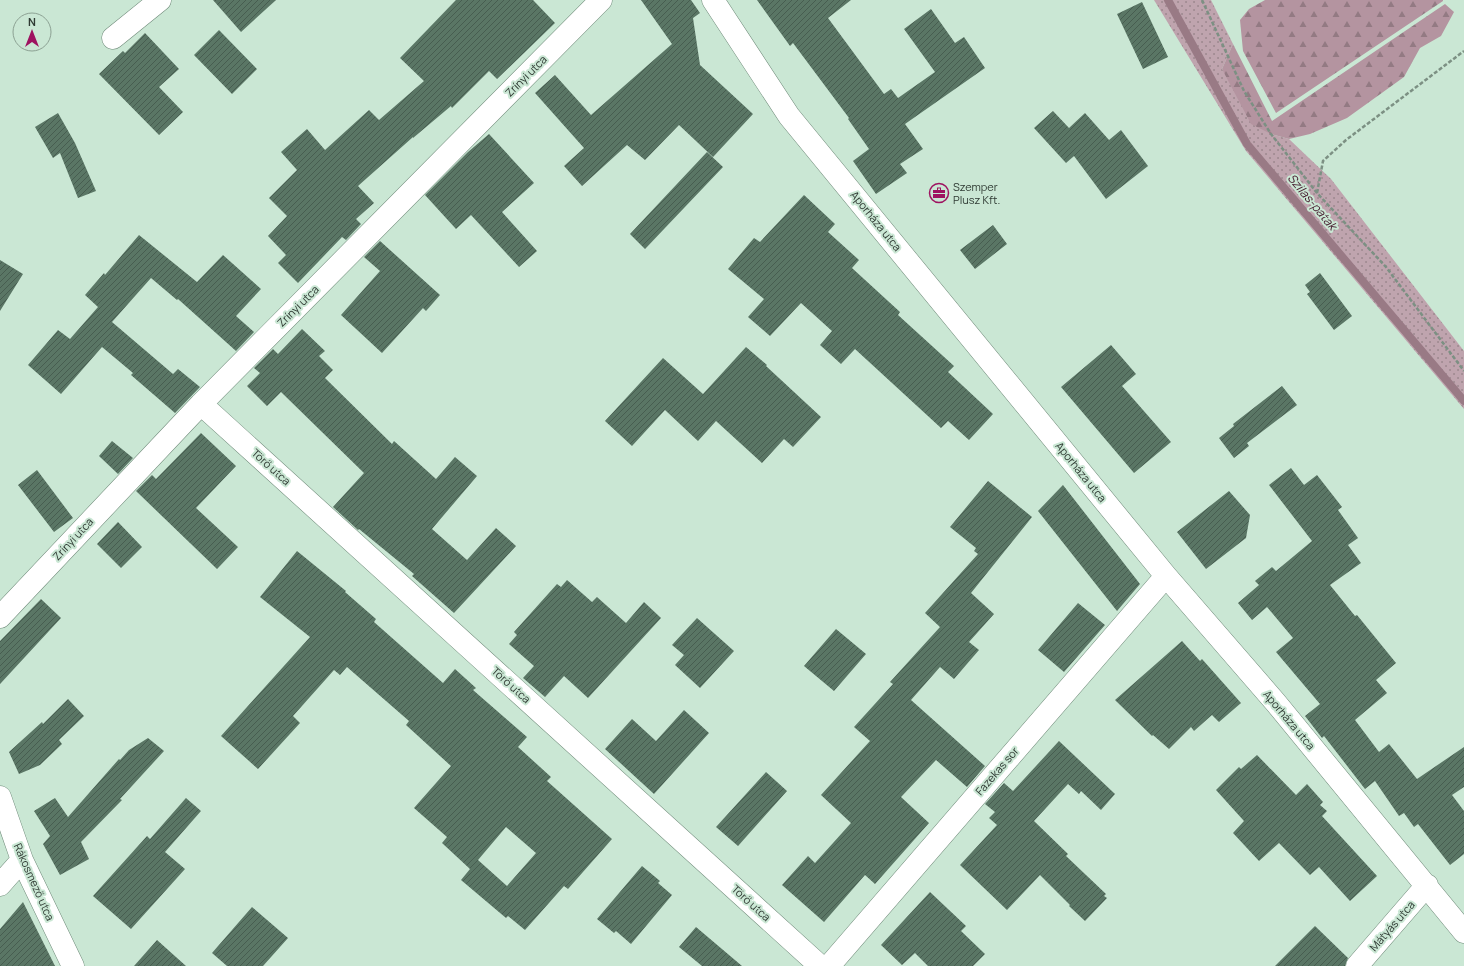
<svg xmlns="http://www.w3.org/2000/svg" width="1464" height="966" viewBox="0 0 1464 966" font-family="Manrope,sans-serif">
<defs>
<pattern id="grass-dots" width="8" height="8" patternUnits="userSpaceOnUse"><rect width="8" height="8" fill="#bfa4ae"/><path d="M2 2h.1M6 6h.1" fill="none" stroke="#9c878e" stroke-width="1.8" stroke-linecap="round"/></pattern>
<pattern id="forest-firs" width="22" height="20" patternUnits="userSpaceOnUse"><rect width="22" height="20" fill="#b494a0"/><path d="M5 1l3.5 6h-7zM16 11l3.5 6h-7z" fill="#937a83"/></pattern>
<pattern id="building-hatch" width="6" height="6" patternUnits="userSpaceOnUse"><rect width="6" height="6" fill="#5a7665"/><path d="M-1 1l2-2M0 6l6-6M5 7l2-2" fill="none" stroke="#475d50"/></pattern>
</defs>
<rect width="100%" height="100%" fill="#cae7d4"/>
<!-- grass -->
<path fill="url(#grass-dots)" d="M1154,0H1211L1233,44L1222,69L1271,134L1289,139L1331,179L1464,351V409L1246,151Z"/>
<!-- forest -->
<path fill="url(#forest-firs)" d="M1265,0H1443V1L1276,113L1243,51L1240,20L1249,9Z
M1445,4L1454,12L1441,36L1420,48L1404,77L1347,118L1310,134L1289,139L1271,134L1251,124L1222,69L1233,44L1272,121Z"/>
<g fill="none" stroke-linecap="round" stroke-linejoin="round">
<!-- stream -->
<path stroke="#997a85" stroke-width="8" d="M1168,0L1247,144L1464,401"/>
</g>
<!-- building -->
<path fill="url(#building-hatch)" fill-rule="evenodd" d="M213,0H276L241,32Z
M456,0H533L555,23L497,79L489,71L452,108L451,106L413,138V137L358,186L374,203L356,219L361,224L346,240L342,237L298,283L278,263L286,255L268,236L287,216L269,198L297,170L281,152L307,129L325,150L369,110L379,120L424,81L400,58Z
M641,0H691L700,13L693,18L700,65L753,114L713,157L679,125L645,160L627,145L582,186L564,166L584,148L535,93L555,75L591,115L672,44Z
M757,0H851L828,18L884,94L891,89L898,98L935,72L904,29L931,9L955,43L964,37L985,68L905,124L923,149L900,164L907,173L876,194L853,161L869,149L848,119L849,118L793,43L790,46Z
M1142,2L1168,57L1143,69L1117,14Z
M219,30L257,69L232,94L194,55Z
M145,33L179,69L159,87L183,112L159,135L99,74L123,51L125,53Z
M1053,111L1069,128L1085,113L1109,140L1121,130L1148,166L1106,199L1074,156L1066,163L1034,128Z
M58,113L75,143L96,191L78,198L60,153L53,158L35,127Z
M489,134L534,183L502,212L537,251L519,267L471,215L456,229L425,195L468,152Z
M707,152L723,167L645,249L630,234Z
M804,195L835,224L828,232L859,260L852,268L900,312L898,315L954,366L948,372L993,414L969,440L948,421L941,428L855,349L841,364L820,345L832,331L801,303L770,336L748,317L764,299L728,269L754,238L760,242Z
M993,225L1007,244L975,269L960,250Z
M139,235L197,282L223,255L261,289L236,316L254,332L236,351L178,299L177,300L151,278L112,322L173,374L178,369L200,387L175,413L131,375L133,373L102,347L61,394L28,365L58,330L70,339L98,307L85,295L104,273L105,275Z
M380,241L440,295L426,311L423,308L382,353L341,315L380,271L364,257Z
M0,260L23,274L0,311Z
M1320,273L1352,316L1334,330L1307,294L1310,292L1305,285Z
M302,329L325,351L319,356L333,370L325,378L392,444L394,441L436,479L455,457L477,476L432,529L467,560L496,528L516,546L454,613L412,576L414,574L359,529L358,530L333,507L364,473L281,392L267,406L247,386L260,373L254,368L273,349L278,354Z
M1111,345L1136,374L1122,386L1171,442L1134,473L1061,387Z
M746,347L767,365L766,366L821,417L793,447L784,439L762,463L716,421L698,441L665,410L632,446L605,421L663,358L703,394Z
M1282,386L1297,405L1247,443L1249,446L1234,458L1219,438L1234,426L1233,424Z
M201,433L236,466L196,508L238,547L217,569L136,491L152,475L156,479Z
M112,441L133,458L118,474L99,456Z
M1291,468L1304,485L1317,475L1342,507L1338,510L1358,538L1348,545L1361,563L1330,585L1355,616L1357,615L1396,663L1376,680L1387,693L1355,720L1379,752L1389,744L1417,779L1464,747V787L1452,795L1464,811V854L1450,865L1418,824L1414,827L1404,813L1399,816L1375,781L1365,789L1324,736L1322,738L1305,716L1320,704L1276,652L1293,638L1267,607L1252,620L1238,603L1259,585L1255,581L1272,567L1276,571L1312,541L1269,485Z
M37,470L73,518L54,532L18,485Z
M988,481L1032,517L971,593L994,614L969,642L979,650L954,679L940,667L911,700L985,766L967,787L936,760L901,797L929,823L875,884L865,875L824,922L782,885L808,856L815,863L851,823L821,795L870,741L854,727L893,684L890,682L940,627L925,613L978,554L974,551L976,548L950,527Z
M1063,485L1140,584L1117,611L1038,511Z
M1229,491L1250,515L1246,538L1206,569L1177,532Z
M118,522L142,547L121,568L97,544Z
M297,551L346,591L345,592L376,619L374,622L443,683L455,669L476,688L473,690L527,737L518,747L551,777L547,781L612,839L568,889L564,886L525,930L508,916L506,918L461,880L470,869L442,843L447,837L414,808L451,766L406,725L409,721L347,667L340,675L334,670L293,716L300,723L258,769L221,736L310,637L260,597ZM506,827L536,853L507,886L478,860Z
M567,580L592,602L597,597L626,623L644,602L661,618L588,698L564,676L545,697L523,678L534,666L509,644L517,635L514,632L557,584L561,587Z
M41,599L61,618L0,684V641Z
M1078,603L1105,625L1064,672L1038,650Z
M697,618L734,651L700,688L675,665L684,655L672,645Z
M836,629L866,654L834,691L804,666Z
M1182,641L1200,661L1202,659L1241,703L1219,722L1212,715L1194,731L1191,727L1169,749L1153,735L1152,736L1115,700Z
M68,699L84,716L59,740L62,744L40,765L19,774L9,752L42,722L43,724Z
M684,710L709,733L654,794L605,749L632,719L656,741Z
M148,738L164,751L120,799L122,800L81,842L89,859L60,875L43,844L50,836L34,811L55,798L68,817L119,759L120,760L129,750Z
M1059,741L1115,794L1101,810L1081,791L1079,794L1068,784L1034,821L1068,854L1066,856L1106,894L1104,896L1107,898L1085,921L1069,906L1070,905L1040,875L1007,910L960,865L997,825L989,818L995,812L985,804L1004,783L1013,791Z
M1257,755L1296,795L1307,784L1323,802L1320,805L1327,811L1322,816L1377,876L1350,901L1319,867L1310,875L1279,843L1259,861L1233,833L1244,821L1216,790L1239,767L1241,769Z
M766,772L787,791L738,846L716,827Z
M186,798L201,811L165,852L185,869L131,929L93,896L147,836L150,839Z
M642,866L660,881L658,883L672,895L631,944L616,931L614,933L597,919Z
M930,892L966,926L961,931L985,954L973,966H928L915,953L902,965L881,945Z
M23,902L55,966H0V929Z
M252,907L288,938L263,966H227L212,953Z
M1315,926L1348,958L1345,966H1275Z
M696,927L742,966H702L679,947Z
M157,940L186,966H134Z"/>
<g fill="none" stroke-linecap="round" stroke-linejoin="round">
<!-- street casing -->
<g stroke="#6f8a79" stroke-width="23">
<path id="street" d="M713,0L789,116L1166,576L1276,703L1464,932
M113,38L160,0
M201,404L820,966
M0,617L201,404L601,0
M0,797L22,860L73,966
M0,885L22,860
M829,966L1166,576
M1357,966L1427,885"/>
</g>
<!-- path -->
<path stroke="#7c9083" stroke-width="2.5" stroke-dasharray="4 2" stroke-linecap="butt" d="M1202,0L1244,91L1271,134L1317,193L1386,267L1464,371
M1317,193L1323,161L1346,140L1464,51"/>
<!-- street -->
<use href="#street" stroke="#fff" stroke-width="22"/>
</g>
<!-- icons -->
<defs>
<g id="office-ring" transform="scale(1)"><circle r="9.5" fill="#cae7d4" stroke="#9e1360" stroke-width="1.5"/><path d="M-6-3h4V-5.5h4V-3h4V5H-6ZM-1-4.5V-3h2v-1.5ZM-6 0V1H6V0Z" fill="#9e1360"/></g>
</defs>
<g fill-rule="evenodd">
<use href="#office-ring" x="939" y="193"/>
</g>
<g text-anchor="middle" stroke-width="4" stroke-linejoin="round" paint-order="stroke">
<!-- street labels -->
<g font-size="11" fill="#2e3932" stroke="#cae7d4">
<text transform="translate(526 76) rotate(-45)" y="4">Zrínyi utca</text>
<text transform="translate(876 221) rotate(51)" y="4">Aporháza utca</text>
<text transform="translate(298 306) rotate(-45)" y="4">Zrínyi utca</text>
<text transform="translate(271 467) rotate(42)" y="4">Törő utca</text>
<text transform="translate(1081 472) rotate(51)" y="4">Aporháza utca</text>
<text transform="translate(73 539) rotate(-47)" y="4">Zrínyi utca</text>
<text transform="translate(511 685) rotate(42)" y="4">Törő utca</text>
<text transform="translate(1289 720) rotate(50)" y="4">Aporháza utca</text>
<text transform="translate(997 771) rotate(-49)" y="4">Fazekas sor</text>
<text transform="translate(34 882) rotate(66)" y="4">Rákosmező utca</text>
<text transform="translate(751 903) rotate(42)" y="4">Törő utca</text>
<text transform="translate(1392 926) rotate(-49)" y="4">Mátyás utca</text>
</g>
<!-- poi labels -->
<g font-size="11" fill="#2e3932" stroke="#cae7d4" text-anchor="start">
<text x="953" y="191">Szemper<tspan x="953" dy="13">Plusz Kft.</tspan></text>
</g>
<!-- water labels -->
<g font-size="12" font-style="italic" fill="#44182c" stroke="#cae7d4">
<text transform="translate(1312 202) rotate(50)" y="4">Szilas-patak</text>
</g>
</g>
<!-- north arrow -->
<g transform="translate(32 32)"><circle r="19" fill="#cae7d4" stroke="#8ca193"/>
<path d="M0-3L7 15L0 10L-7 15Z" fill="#9e1360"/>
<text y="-6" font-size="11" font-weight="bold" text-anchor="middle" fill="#2e3932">N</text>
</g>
</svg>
